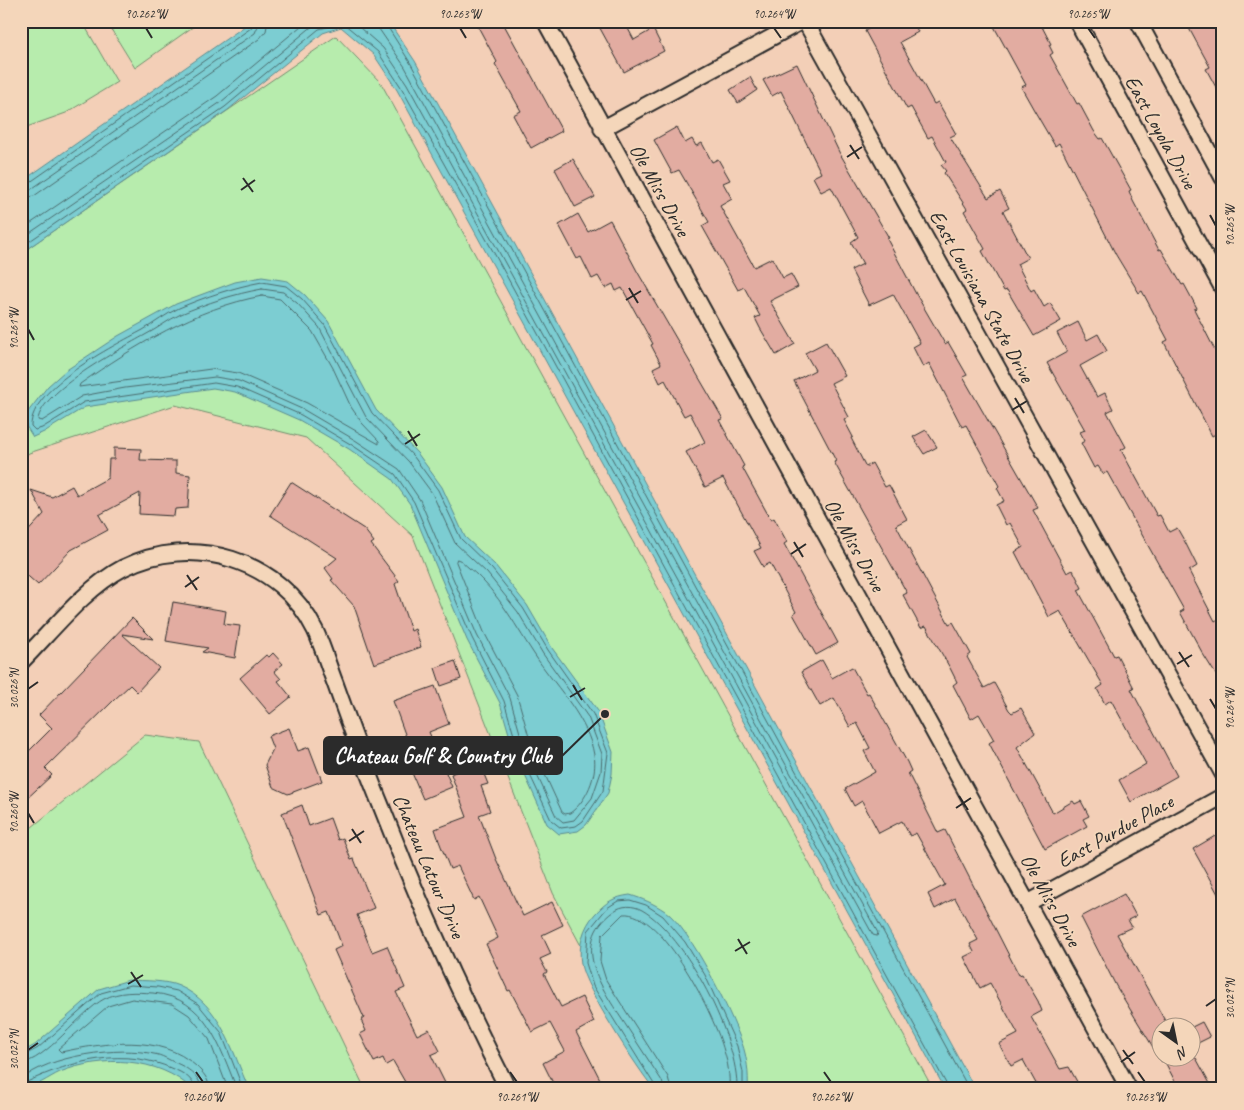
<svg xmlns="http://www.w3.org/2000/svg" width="1244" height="1110" viewBox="0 0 1244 1110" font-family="Caveat,sans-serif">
<rect width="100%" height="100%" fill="#f3cfb7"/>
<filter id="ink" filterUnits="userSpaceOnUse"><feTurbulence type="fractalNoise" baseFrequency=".02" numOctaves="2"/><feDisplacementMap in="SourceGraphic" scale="10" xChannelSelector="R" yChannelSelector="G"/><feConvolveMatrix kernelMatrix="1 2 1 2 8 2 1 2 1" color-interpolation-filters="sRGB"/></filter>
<g filter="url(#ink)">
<!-- green -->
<path fill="#b7ecad" stroke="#718c6c" d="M21,21H82L117,82L66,113L21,129Z
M106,21H201L135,68Z
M336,36L381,83L933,1089H657L553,893L413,536L306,438L175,405L29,453L21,460V253Z
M145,735L199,742L365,1089H21V836Z"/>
<!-- water -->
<path fill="#7ccdd2" stroke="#5c8c8f" d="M252,21H388L415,61L975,1089H945L397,90L374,55L341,27L323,33L228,110L21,253V182Z
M262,277L288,281L305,295L328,321L376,410L418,454L442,487L465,537L495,565L527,605L552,648L598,711L613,752L612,774L608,793L586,825L578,831L559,834L547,824L514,751L500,703L467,640L410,504L392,479L349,449L299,420L235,392L213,388L85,407L44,432L33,437L26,426L27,413L48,386L65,371L118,336L176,304L235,282Z
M630,895C643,899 653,903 665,911C691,929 731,1012 742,1043C747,1057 749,1074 748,1089H654C637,1068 584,987 581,964C578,946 583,927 595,914C606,902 614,897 630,895Z
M129,980C145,981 165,980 179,986C221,1004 232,1051 249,1089H192C158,1057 103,1055 60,1072C49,1077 34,1089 21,1089V1053L35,1045L99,989Z"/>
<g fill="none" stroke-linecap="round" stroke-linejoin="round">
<!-- shore -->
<path stroke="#4b6c6e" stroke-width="1" d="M352,21L383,48L407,84L873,935L877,936L878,933L850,882L405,67L379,29L378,21
M384,21L411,64L969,1089
M21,186L26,185L251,28L254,21
M21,192L30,190L255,33L260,21
M21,199L34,196L259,39L266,31L268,21
M21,230L217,96L307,21
M21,239L221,102L315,24L322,21
M21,247L225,107L319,29L343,23L378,52L401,87L494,253L949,1089
M262,282L286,286L302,299L324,324L372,413L414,457L438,490L461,539L492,569L523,608L548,650L593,714L608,753L603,791L583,821L576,826L561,828L551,820L518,749L504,701L472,638L414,502L395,474L352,445L301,415L237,387L214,383L84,402L42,428L35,430L31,426C31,387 113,346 143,330C155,323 166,314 179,308C205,297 234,287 262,282Z
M262,289L283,292L297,303L319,327L366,417L409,462L432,493L455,543L487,573L518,612L543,654L588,717L602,754L601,772L592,798L574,820L563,822L556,816L524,747L510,698L477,635L420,500L399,469L355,440L304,410L239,381L215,377L125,388L82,396L42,421L38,420C41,391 120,349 145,335C157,329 168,320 181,314C207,303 234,294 262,289Z
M262,296L280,299L312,331L333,368L351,407L362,423L379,441V444L307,403L238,373L211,369L79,387L80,384C134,346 196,308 262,296Z
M457,559C462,560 465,565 469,568C500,593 516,628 538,660C558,689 588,719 594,755C598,775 586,802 570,813L565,814L562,812L531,744L517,695L484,632L456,562Z
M21,1057L38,1048L101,993L130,985L158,987L177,991L198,1004L221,1032L243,1089
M21,1063C45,1062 81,1011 104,999C119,991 136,992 153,993C207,998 219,1046 237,1089
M21,1080C48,1055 120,1046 154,1054C162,1055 169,1060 176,1063C186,1067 201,1076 201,1089
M25,1089L27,1082C73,1060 125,1047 173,1069C182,1072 194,1079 195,1089
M209,1089C209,1078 203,1073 196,1066C160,1033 104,1043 61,1052L58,1049L108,1006L132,999L172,1004L189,1015L209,1039L228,1089
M657,1089L593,986L586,963L588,931L607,908L618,901L630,900L646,905L663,916L685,942L705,975L737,1046L743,1072V1089
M664,1089L662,1081C650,1063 639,1045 627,1027C605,993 567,944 614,911C622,905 633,905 642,910C686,935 739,1040 737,1089
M671,1089L668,1077L606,980L600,961L602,935L623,914C663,910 715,1017 724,1051C728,1063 730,1076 729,1089"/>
</g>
<!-- building -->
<path fill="#e2aca1" stroke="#2b2b2b" d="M475,21H502L562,131L531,148L513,115L521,111L495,64L497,62Z
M596,21H624L634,40L653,29L664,51L624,72Z
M883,21H913L918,32L900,42L934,104L938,102L956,134L950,137L988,198L1000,191L1009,208L1003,211L1028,258L1017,264L1031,291L1034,289L1044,307L1050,303L1061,321L1034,336L1007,290L1004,291L982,251L985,249L964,211L967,209L944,173L946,171L941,165L946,162L932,136L928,138L911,107L907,109L865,31Z
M991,21H1039L1051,44L1049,45L1053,53L1050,55L1077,104L1079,103L1094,131L1100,139L1102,138L1131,190L1129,191L1133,201L1159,250L1161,249L1182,285L1184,284L1197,308L1194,309L1223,366V430L1212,436L1164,342L1168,340L1142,291L1139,293L1116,255L1059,143L1055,146L1034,110L1021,87L1026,85Z
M1185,21H1223V100L1206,69L1210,67Z
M797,64L839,152L889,238L887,239L916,294L945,344L948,342L967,375L963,377L1038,508L1033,510L1067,573L1073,570L1082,588L1078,590L1114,656L1117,655L1134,688L1131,689L1177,776L1131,802L1119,780L1146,764L1111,700L1105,704L1097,689L1103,685L1060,611L1049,617L1015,552L1023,547L1010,523L1006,525L996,505L1004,501L997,488L999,486L966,425L962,427L929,363L923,367L913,347L920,343L893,294L869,305L851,270L863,264L851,242L858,237L831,187L821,192L813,177L821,173L781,91L772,96L763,80Z
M750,77L757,90L738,103L730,90Z
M677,127L685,143L692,139L696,146L702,143L712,162L718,159L730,180L723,183L732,199L720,206L754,267L772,258L783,278L791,274L798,287L770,301L795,344L776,355L760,328L755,318L760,316L744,287L738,290L702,226L709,222L679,170L672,173L654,140Z
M573,159L595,197L575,207L555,169Z
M578,214L588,232L610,220L637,271L723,419L719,420L744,466L742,467L771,520L774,518L787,542L784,544L789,553L838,643L816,655L793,614L796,612L770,563L763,567L754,551L761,548L723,478L705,487L686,452L705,442L690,413L684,416L665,380L660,383L653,368L661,364L651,345L653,344L622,288L616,291L613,284L605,288L598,276L592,279L581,257L577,259L559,225Z
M1078,322L1087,340L1098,334L1107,351L1080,366L1097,397L1105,393L1113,409L1107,412L1126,447L1121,450L1157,516L1160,515L1169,532L1177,528L1185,542L1197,566L1189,571L1215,621L1223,616V686L1203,654L1180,612L1184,610L1107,472L1103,474L1098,466L1094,468L1081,443L1085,441L1080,432L1085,430L1047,363L1067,352L1057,333Z
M826,342L845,376L831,383L849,417L844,420L853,437L851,438L866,467L872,463L885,487L889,485L907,519L896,525L949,624L953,622L971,654L967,657L984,688L994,683L1009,710L1012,713L1021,708L1035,733L1017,747L1053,813L1073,801L1075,804L1081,801L1089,816L1083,819L1087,826L1045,849L989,743L994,740L979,714L971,719L953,685L957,682L950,668L926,626L921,628L903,595L907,593L834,462L836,461L794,381L815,370L805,353Z
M926,430L937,447L924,454L913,437Z
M114,448L141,449L140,460L176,461V473L190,475L188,508L175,509L174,516L139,514L140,493L99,515L108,530L71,550L38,585L21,570V539L44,514L31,490L52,497L72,486L77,495L108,478L109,459H114Z
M291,482L364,529L374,542L371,544L399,581L395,584L411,631L415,629L421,647L374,664L354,606L331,580L333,579L325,568L337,558L270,515Z
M173,602L226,611L224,624L240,626L235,658L202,652L208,648L166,641Z
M132,618L153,639L122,634L159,668L137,692L130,685L114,700L45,768L52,775L21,804V759L52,728L39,715Z
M273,653L283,664L274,671L281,679L278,681L291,697L270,714L240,678L266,655L269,657Z
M822,660L832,678L852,667L867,694L869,693L907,762L911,771L908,773L938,833L945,830L1019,975L1022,974L1038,1001L1042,1011L1031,1017L1060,1069L1069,1067L1081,1089H1039L1023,1060L1011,1066L999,1044L1018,1034L990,983L980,988L964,957L974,952L970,944L978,940L955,898L935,909L928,894L945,885L916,833L910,836L902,821L879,833L862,801L854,806L845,789L875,772L864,751L870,748L857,723L850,727L834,698L820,706L801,672Z
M455,661L461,679L441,686L435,668Z
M435,686L449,724L429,732L452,787L423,799L407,761L414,759L393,701Z
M289,728L298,751L309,747L322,781L288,794L273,787L265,765L273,749L268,736Z
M479,762L488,784L481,786L490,811L479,815L496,859L523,916L552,902L563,925L542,935L551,954L540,959L547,972L544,974L561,1007L582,997L594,1022L576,1032L605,1089H556L543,1063L565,1051L550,1023L532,1032L510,990L508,991L486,944L498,938L479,897L474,900L458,866L450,869L439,841L435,829L467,817L451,774Z
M302,805L309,826L330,818L338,840L343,838L351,860L354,859L374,908L357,915L372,952L387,946L405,988L396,992L417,1035L429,1029L440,1051L431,1055L448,1089H409L393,1061L386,1065L383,1058L374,1062L360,1034L366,1031L361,1020L364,1018L334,950L342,946L329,912L321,915L282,813Z
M1215,836L1223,850V903L1193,849Z
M1124,894L1136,916L1128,920L1132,927L1117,934L1169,1028H1162V1062L1116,986L1081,917Z
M1202,1022L1210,1037L1192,1046V1027Z
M1163,1058H1196L1213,1089H1179Z"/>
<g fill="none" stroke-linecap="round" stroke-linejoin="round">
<!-- minor casing -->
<g stroke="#2b2b2b" stroke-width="19">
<path id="minor" d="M545,21L1129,1089
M805,21L1223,774
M1077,21L1223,289
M1138,21L1223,178
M602,129L802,21
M21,662C51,632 85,588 123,568C191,533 281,559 315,630C323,647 328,665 335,683C350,725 365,767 382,808C419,904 461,997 508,1089
M1028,903L1223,796"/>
</g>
<!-- minor -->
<use href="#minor" stroke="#f4d6ba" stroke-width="15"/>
</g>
</g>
<!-- ticks -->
<path fill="none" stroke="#2b2b2b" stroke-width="2" d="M146,28L152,38M460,28L466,38M774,28L781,38M1088,28L1095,38M850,145L859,159M847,157L862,147M243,178L253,192M241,190L255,180M1210,215L1216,226M629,288L638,303M626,300L641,291M28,329L34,340M1015,398L1024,413M1012,410L1027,401M408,431L417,446M405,444L420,434M794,542L803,557M791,554L806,544M187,575L197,590M185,587L199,577M1179,652L1189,667M1177,664L1192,655M573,685L582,700M28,689L38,682M570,697L585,688M1210,699L1216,709M959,796L968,810M956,808L971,798M28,813L34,823M352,829L361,843M349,841L364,831M738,939L747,954M735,951L750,942M131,972L141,987M128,984L143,975M1206,1006L1216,999M28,1050L38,1043M1123,1050L1133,1064M1121,1062L1135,1052M196,1072L203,1082M510,1072L517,1082M824,1072L831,1082M1138,1072L1145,1082"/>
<g text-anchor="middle" stroke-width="4" stroke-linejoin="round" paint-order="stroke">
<!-- street labels -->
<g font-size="21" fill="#2b2b2b" stroke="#f4d6ba">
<text transform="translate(1161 132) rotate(61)" y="7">East Loyola Drive</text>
<text transform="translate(660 190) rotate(61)" y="7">Ole Miss Drive</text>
<text transform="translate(982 296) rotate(61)" y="7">East Louisiana State Drive</text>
<text transform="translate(855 545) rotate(61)" y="7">Ole Miss Drive</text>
<text transform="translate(1115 831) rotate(-29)" y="7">East Purdue Place</text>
<text transform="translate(429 866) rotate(67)" y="7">Chateau Latour Drive</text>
<text transform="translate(1051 900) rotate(61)" y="7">Ole Miss Drive</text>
</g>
</g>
<!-- callouts -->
<path fill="none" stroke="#2b2b2b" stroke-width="2" d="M605 714L562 756"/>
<circle fill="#2b2b2b" stroke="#f4d6ba" stroke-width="2" cx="605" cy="714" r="5"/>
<rect fill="#2b2b2b" stroke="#2b2b2b" stroke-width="2" x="324" y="737" width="238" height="37" rx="5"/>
<g font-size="22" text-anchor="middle" font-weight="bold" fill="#fff">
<text x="443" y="763">Chateau Golf &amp; Country Club</text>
</g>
<!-- margin -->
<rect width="1244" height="1110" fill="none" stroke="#f4d6ba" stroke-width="55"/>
<!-- north arrow -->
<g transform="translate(1176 1042) rotate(147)"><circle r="24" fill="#f4d6ba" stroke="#a49281"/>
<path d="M0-4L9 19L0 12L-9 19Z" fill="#2b2b2b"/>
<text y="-8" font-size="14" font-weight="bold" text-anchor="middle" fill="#2b2b2b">N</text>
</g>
<rect x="28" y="28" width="1188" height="1054" fill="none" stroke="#2b2b2b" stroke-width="2"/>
<g font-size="12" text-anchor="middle" fill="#2b2b2b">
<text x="146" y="18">90.262°W</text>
<text x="460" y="18">90.263°W</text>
<text x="774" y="18">90.264°W</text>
<text x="1088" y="18">90.265°W</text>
<text transform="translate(1230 226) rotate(-90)" y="4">90.265°W</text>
<text transform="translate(14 329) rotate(-90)" y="4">90.261°W</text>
<text transform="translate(14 689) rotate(-90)" y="4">30.026°N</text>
<text transform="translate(1230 709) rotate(-90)" y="4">90.264°W</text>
<text transform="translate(14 813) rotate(-90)" y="4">90.260°W</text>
<text transform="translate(1230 999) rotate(-90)" y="4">30.029°N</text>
<text transform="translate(14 1050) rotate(-90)" y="4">30.027°N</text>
<text x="203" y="1101">90.260°W</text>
<text x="517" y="1101">90.261°W</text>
<text x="831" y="1101">90.262°W</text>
<text x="1145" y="1101">90.263°W</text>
</g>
</svg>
